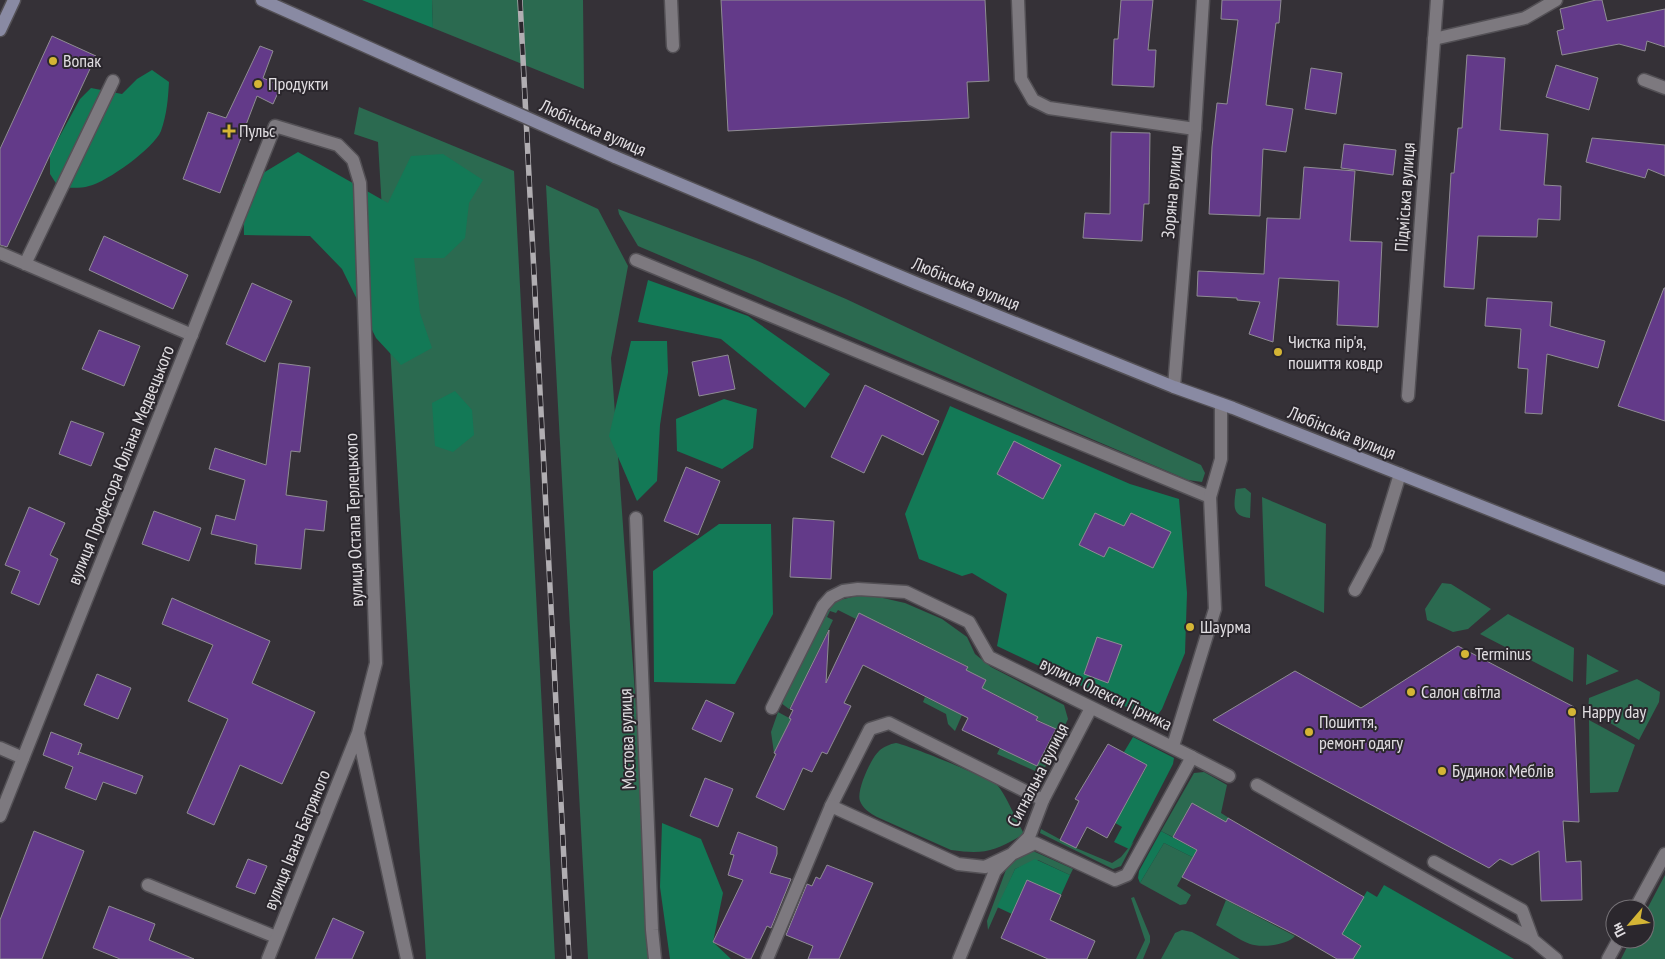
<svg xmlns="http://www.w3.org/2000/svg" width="1665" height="959" viewBox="0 0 1665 959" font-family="'PT Sans Narrow',sans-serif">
<rect width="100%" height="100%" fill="#353137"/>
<!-- green -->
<path fill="#2b6a50" d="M432,0H583L584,89L433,28Z
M359,107L514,171L555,959H426L378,142L354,134Z
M546,185L598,209L628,266L611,358L654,959H588Z
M618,209L755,260L846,299L1162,447L1201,465L1205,473L1202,482L1188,480L638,246L619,214Z
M1245,488L1251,493L1250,518C1231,516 1234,505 1236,489Z
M1262,497L1326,524L1324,613L1265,586Z
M1442,583L1451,584L1491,609L1468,629L1453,632L1427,620L1425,609Z
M860,595L883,598L905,603L942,619L967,637L975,654L991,667L1064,705L1068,719L1042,774L997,754L1000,748L1037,766L1051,738L1055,740L1057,736L1055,734L1057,730L1036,719L1037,717L992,693L980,692L986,680L966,670L967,666L859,613L856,619L838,610L836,613L830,611L827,617L833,620L809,670L798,702L794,700L789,709L781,703L828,608L836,601Z
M1508,614L1574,648L1573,682L1480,634Z
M1587,654L1619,671L1586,685Z
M1637,679L1660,692L1659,702L1639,740L1588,710L1589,698Z
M925,697L962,715L955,731L948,724L946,714L923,702Z
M778,712L791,719L774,753L771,732Z
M1589,720L1635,745L1618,792L1590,793Z
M896,743C908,745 992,779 998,786C1006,795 1017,822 1024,834C995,851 985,855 951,850L877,817C870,813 863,809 860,801C856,791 871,758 879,751C883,747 890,744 896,743Z
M1204,772L1227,785L1221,813L1229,818L1206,854L1205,871L1190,863L1177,886L1191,895L1186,904L1180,905L1140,883L1164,843L1196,859L1199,852L1195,849L1213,815L1192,803L1173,837L1161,831L1194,773Z
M1041,829L1076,848L1112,863L1121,857L1134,841L1121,866L1113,869L1040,833Z
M1033,851L1073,869L1070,875L1038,860L1015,869L988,930L987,921L1007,867C1014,860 1023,852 1033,851Z
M1665,875V959H1621L1631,939H1645V913Z
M1134,897L1150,936V942L1143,959H1136L1145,940L1131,898Z
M1226,900L1295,936C1288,945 1261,948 1250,944C1239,940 1227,931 1216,925Z
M1182,930L1192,932L1240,959H1161L1175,933Z"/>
<!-- forest -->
<path fill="#137956" d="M362,0H432L433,28Z
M152,70L169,82C168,99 167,114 161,131C154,148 107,182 89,186C80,189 68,187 59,188L50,174V154L80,99L91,88L122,94L137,79Z
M298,152L388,203L411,156L443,154L483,180L469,203L465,238L444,258H414L420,313L432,348L401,365L376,338L342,269L310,236L244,235L243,185Z
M648,280L748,316L830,374L805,408L721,339L638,322Z
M631,341H667L668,372L660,425L657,481L637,501L609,436Z
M455,391L472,410L474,435L453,452L435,446L432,403Z
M724,399L757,409L753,448L722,469L677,451L676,419Z
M950,406L1130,484L1179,499L1187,593L1185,653L1162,709L1154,720L997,646L1007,594L972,573L962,576L919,559L905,514Z
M719,524H771L773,614L735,684L654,682L653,571Z
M1133,737L1174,758L1173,764L1129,849L1114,842L1122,827L1112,821L1129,798L1147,766L1124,752Z
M662,823L701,839L723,893L713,942L731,959H670L660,887Z
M1161,831L1200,852L1196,859L1164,843L1140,883L1138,878L1139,871Z
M1035,859L1070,875L1061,895L1027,880L1012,914L997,907L1015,869Z
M1384,885L1514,959H1353L1361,945L1341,934L1367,891L1377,897Z"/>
<!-- building -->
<path fill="#633a89" stroke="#8f8c93" d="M721,0H985L989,81L967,82L969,118L728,131Z
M1121,0H1153L1148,50H1156L1154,87L1112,85L1114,39H1118Z
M1222,0H1281L1279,23H1276L1266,105L1293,109L1286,152L1263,149L1260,216L1209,214L1212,147L1217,103L1227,104L1238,20L1221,19Z
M1596,0H1602L1607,21L1665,9V47L1647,41L1645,51L1619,44L1562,55L1557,31L1564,29L1560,9Z
M52,36L96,56L7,247L0,245V149Z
M260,46L273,51L263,78L281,86L273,104L257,96L220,193L183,179L208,112L226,118Z
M1467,55L1505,58L1500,130L1548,134L1544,185L1561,186L1560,220L1538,219L1537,237L1478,236L1474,289L1444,287L1451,173H1454L1458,128H1462Z
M1556,65L1598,78L1589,110L1546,97Z
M1311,68L1342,73L1336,114L1305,109Z
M1111,132L1150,133L1149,204H1144L1142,241L1083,238L1085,213L1110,214Z
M1592,138L1665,145V176L1648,169L1645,178L1586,162Z
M1344,144L1396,150L1393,175L1341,168Z
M1304,167L1355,171L1350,241L1382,242L1378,327L1337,325L1339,281L1279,278L1273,342L1249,334L1260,302L1237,300V298L1197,296L1198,271L1264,274L1267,218L1300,219Z
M104,236L188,275L173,309L89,270Z
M252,283L292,301L265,362L226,344Z
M1664,288H1665V421L1618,406Z
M1487,298L1552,302L1550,326L1605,341L1598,368L1547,354L1542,414L1525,413L1528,369L1518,368L1521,329L1485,326Z
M99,330L140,346L124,386L82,369Z
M728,355L735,389L699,396L692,362Z
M279,363L310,367L300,452L291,451L286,495L327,501L324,531L305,529L301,569L255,564L257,545L211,534L216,515L235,520L245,480L209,469L215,448L266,465Z
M865,385L939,421L923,455L882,435L864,473L831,457Z
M71,421L104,433L91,466L59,454Z
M1014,441L1061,465L1043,499L997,474Z
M686,467L720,481L698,535L664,521Z
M29,507L65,523L50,555L58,559L39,605L11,593L20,571L5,565Z
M154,511L201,528L189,561L142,544Z
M1095,513L1124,526L1131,513L1171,532L1153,568L1109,547L1104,557L1079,545Z
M793,518L834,521L831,579L790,577Z
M172,598L270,641L252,683L315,712L282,784L240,765L214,825L187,813L228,719L188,701L213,645L162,624Z
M859,613L968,667L966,670L986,680L982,688L1038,717L1036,720L1056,729L1037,766L962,730L968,718L863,665L844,703L851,706L827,754L822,752L812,772L803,768L784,810L756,797L776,754L774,753L791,719L789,718L793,710L790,709L829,630L826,683Z
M1097,637L1122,645L1108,683L1084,674Z
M1458,646L1574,707L1579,822L1563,821L1566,862L1581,861L1582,900L1541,901L1539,851L1512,865L1500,859L1489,868L1213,720L1295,671L1361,708Z
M97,674L131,688L118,719L84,705Z
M706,700L734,713L721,742L692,729Z
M51,732L82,744L78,755L79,752L143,776L136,794L103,782L96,800L65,788L73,767L43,755Z
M1108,744L1147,765L1107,838L1087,827L1076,848L1060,840L1079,801L1075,799Z
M705,778L733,789L718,827L690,816Z
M1192,803L1226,822L1228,818L1364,897L1342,934L1361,946L1353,959H1337L1296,935L1182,877L1197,850L1173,837Z
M34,831L84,851L42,959H0V920Z
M738,832L777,847V854L770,873L791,879L771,928L767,926L751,959H747L713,942L743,880L728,875L734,855L730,854Z
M248,859L267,866L255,894L236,887Z
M827,865L873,883L839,959H808L813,946L786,935L807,884L812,886L816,877L820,879Z
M1027,880L1061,895L1050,920L1095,941L1087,959H1048L1001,938Z
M109,906L155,924L149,940L194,959H120L93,948Z
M333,918L364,932L352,959H315Z"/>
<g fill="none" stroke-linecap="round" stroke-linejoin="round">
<!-- service casing -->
<g stroke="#535055" stroke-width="15">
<path id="service" d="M671,0L673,46
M1018,0L1021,79L1033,100L1049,108L1195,129
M1434,39L1525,18L1556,0
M1644,80L1665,88
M0,253L192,335
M636,260L1210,497
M25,264L113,81
M1355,590L1377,549L1400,474
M0,748L23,758
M1192,757L1229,776
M1257,785L1533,940L1556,959
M831,806L870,729L889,723L1043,800
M1434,862L1522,910L1533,940
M148,885L276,937"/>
</g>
<!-- minor casing -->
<g stroke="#535055" stroke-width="15">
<path id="minor" d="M1174,387L1195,129L1203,0
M1408,396L1437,0
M636,518L652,930L655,959
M1173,746L1215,609L1210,497L1221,459V404
M0,816L275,126L338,145L353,160L360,183L376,663L358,733L407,959
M268,959L358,733
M767,959L831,806L958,864L985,867L1035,843L1115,880L1127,875L1192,757L989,657L969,622L906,592L858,589L843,591L831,597L823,606L772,708
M959,959L995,871L1029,837L1043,800L1091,708"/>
</g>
<!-- tertiary casing -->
<g stroke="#535055" stroke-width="15">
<path id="tertiary" d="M1635,909L1665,854
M1608,959L1619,939"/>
</g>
<!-- secondary casing -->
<g stroke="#535055" stroke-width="15">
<path id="secondary" d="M262,0L412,67
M0,30L14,0
M615,157L916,283L1174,387L1233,408L1665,579"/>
</g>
<!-- service -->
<use href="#service" stroke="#7d797f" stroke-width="12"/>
<!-- minor -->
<use href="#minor" stroke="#7d797f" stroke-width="12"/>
<!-- tertiary -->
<use href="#tertiary" stroke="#7d797f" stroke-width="12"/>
<!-- secondary -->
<use href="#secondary" stroke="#898aa3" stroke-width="12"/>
<!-- rail casing -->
<g stroke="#b1aeb2" stroke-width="5.5">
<path id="rail" d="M520,0L569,959"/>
</g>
<!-- rail -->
<use href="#rail" stroke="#2b272d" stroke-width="4" stroke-dasharray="11" stroke-linecap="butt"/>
<!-- secondary-bridge casing -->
<g stroke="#535055" stroke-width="15" stroke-linecap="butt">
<path id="secondary-bridge" d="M412,67L615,157"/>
</g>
<!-- secondary-bridge -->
<use href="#secondary-bridge" stroke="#898aa3" stroke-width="12"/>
</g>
<!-- markers -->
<g fill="#d4b535" stroke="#2b272d" stroke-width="2">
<circle cx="53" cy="61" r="5"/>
<circle cx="258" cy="84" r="5"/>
<path d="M226.5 123.5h5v5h5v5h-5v5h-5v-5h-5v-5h5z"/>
<circle cx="1278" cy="352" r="5"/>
<circle cx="1190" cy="627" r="5"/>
<circle cx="1465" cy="654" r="5"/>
<circle cx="1411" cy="692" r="5"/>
<circle cx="1572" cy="712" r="5"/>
<circle cx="1309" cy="732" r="5"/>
<circle cx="1442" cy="771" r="5"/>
</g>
<g text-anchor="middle" stroke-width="4" stroke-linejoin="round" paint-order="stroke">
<!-- poi labels -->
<g font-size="18" fill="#e1dee2" stroke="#2b272d" text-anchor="start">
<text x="63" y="67">Вопак</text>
<text x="268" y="90">Продукти</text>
<text x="239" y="137">Пульс</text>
<text x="1288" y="348">Чистка пір'я,<tspan x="1288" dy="21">пошиття ковдр</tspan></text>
<text x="1200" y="633">Шаурма</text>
<text x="1475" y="660">Terminus</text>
<text x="1421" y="698">Салон світла</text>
<text x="1582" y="718">Happy day</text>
<text x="1319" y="728">Пошиття,<tspan x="1319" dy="21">ремонт одягу</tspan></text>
<text x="1452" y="777">Будинок Меблів</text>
</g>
<!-- street labels -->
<g font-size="18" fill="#e1dee2" stroke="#2b272d">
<text transform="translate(593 128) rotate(24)" y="6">Любінська вулиця</text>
<text transform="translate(1172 192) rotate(-85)" y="6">Зоряна вулиця</text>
<text transform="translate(1405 197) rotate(-86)" y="6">Підміська вулиця</text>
<text transform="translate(966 284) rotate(22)" y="6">Любінська вулиця</text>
<text transform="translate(1342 433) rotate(22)" y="6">Любінська вулиця</text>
<text transform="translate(121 465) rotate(-68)" y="6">вулиця Професора Юліана Медвецького</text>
<text transform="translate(354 520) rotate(-92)" y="6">вулиця Остапа Терлецького</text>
<text transform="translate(1106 694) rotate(26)" y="6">вулиця Олекси Гірника</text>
<text transform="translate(627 739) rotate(-92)" y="6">Мостова вулиця</text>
<text transform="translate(1038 775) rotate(-63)" y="6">Сигнальна вулиця</text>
<text transform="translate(297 840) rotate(-68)" y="6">вулиця Івана Багряного</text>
</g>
</g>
<!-- north arrow -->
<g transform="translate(1630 924) rotate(242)"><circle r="24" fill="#2b272d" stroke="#747075"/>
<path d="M0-4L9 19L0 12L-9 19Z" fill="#d4b535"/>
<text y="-8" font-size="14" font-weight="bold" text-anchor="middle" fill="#e1dee2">Пн</text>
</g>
</svg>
